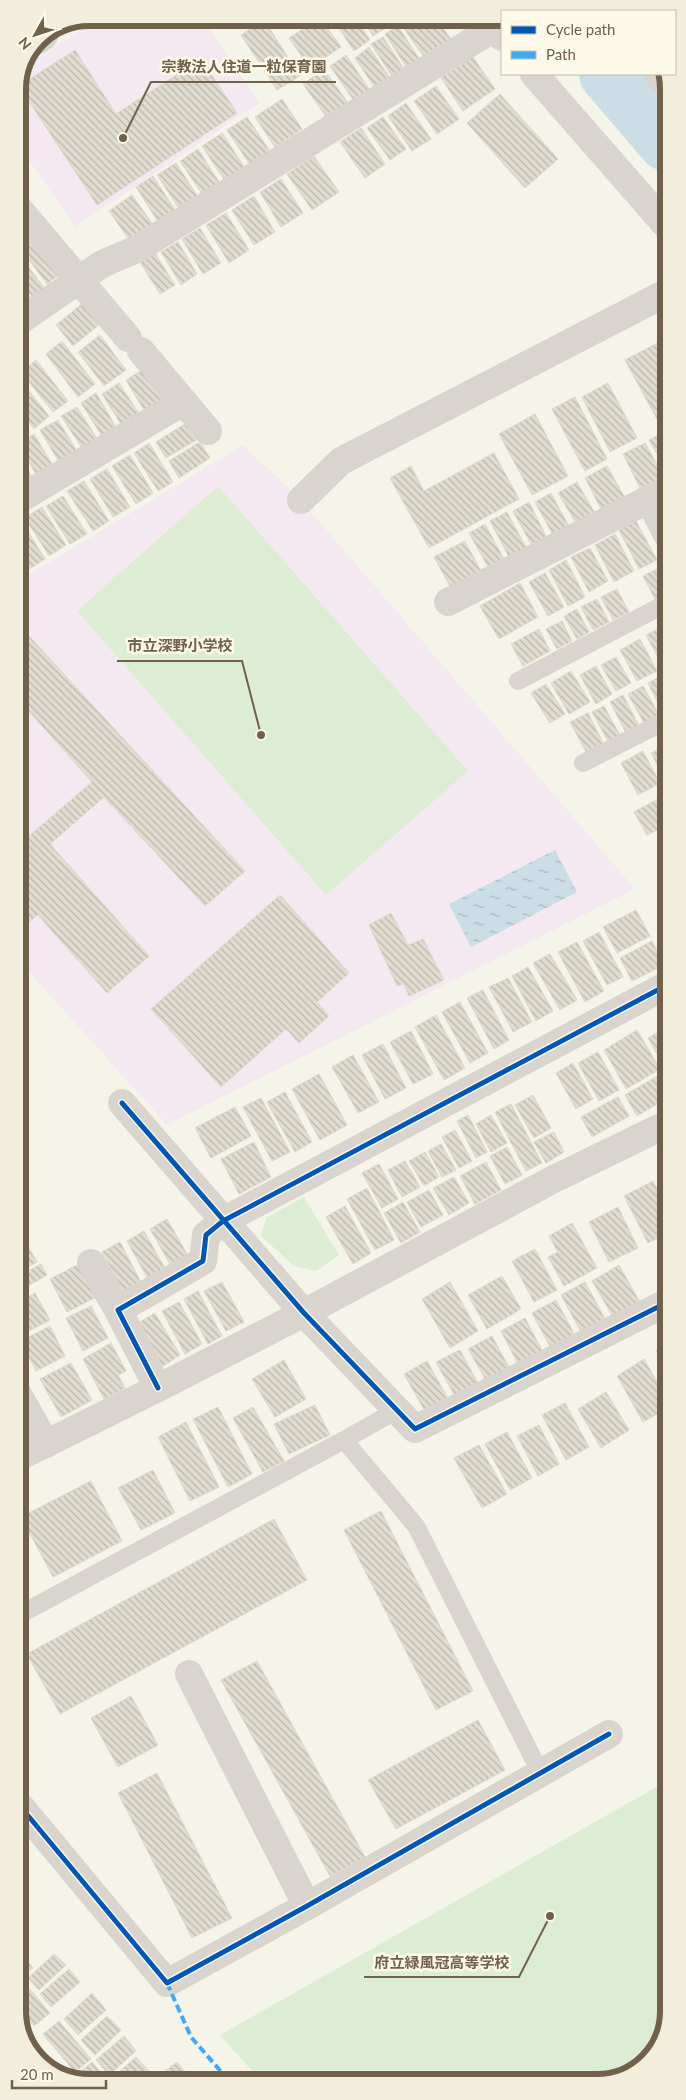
<svg xmlns="http://www.w3.org/2000/svg" width="686" height="2100" viewBox="0 0 686 2100" font-family="Lato,'Noto Sans JP',sans-serif">
<defs>
<pattern id="water-ripples" width="26" height="14" patternUnits="userSpaceOnUse" patternTransform="scale(1.25)"><rect width="26" height="14" fill="#cbdde5"/><path d="M2 4q2-2 4 0t4 0M15 11q2-2 4 0t4 0" fill="none" stroke="#a9b7bc"/></pattern>
<pattern id="building-back-hatch" width="6" height="6" patternUnits="userSpaceOnUse" patternTransform="scale(1.25)"><rect width="6" height="6" fill="#e0dcd0"/><path d="M-1 5l2 2M0 0l6 6M5-1l2 2" fill="none" stroke="#bab6ab"/></pattern>
</defs>
<rect width="100%" height="100%" fill="#f5f4e9"/>
<!-- education -->
<path fill="#f4e9f1" d="M99,18H202L260,103L75,227L18,144V85L27,65Z
M243,445L301,500L635,889L167,1125L19,961L18,581Z"/>
<!-- park -->
<path fill="#ddedd4" d="M218,486L468,771L326,895L77,611Z
M304,1197L339,1255L316,1271L294,1266L261,1236L266,1218Z
M660,1785L668,1796V2011L653,2055L615,2080L262,2082L220,2035Z"/>
<!-- water -->
<path fill="url(#water-ripples)" d="M555,850L577,892L471,947L449,904Z"/>
<g fill="none" stroke-linecap="round" stroke-linejoin="round">
<!-- river -->
<path stroke="#cbdde5" stroke-width="56" d="M607,74L666,143"/>
</g>
<!-- building -->
<path fill="url(#building-back-hatch)" stroke="#ded8cb" d="M320,18L341,47L310,68L289,38Z
M332,18H355L370,40L354,51Z
M361,18H389L393,23L373,36Z
M416,18H436L453,42L426,60L403,27Z
M264,20L300,76L277,90L241,35Z
M398,26L422,63L409,71L385,34Z
M383,37L407,73L395,81L371,44Z
M369,47L390,78L375,88L355,58Z
M75,50L116,114L201,59L237,113L97,205L19,86Z
M346,55L370,90L354,101L330,66Z
M473,57L495,89L463,111L441,78Z
M324,69L348,103L327,118L303,84Z
M436,86L459,119L437,134L414,101Z
M500,94L558,159L525,188L467,123Z
M282,99L302,129L275,147L255,117Z
M406,103L431,139L412,151L388,116Z
M247,117L272,154L252,168L227,130Z
M383,117L406,149L390,160L367,128Z
M361,128L385,164L365,178L340,142Z
M222,133L247,171L227,184L202,146Z
M198,149L221,185L204,197L180,161Z
M314,156L339,192L312,210L287,174Z
M176,163L200,200L181,212L157,175Z
M153,176L177,213L160,225L136,187Z
M281,179L303,213L281,227L260,192Z
M132,195L156,229L133,245L109,211Z
M254,196L275,232L254,245L232,210Z
M226,213L249,250L229,263L206,225Z
M200,228L221,263L203,274L182,239Z
M28,232L60,274L47,284L18,245V240Z
M178,242L197,274L181,285L161,252Z
M18,253L45,289L33,298L18,279Z
M155,253L175,285L160,294L140,262Z
M18,286L26,297L18,303Z
M84,302L101,323L73,346L56,325Z
M100,335L126,370L104,386L78,352Z
M62,341L95,384L78,397L46,354Z
M661,341L666,352L667,419L659,423L625,360Z
M36,360L68,401L53,412L21,372Z
M148,367L169,403L147,415L126,380Z
M18,377L49,416L34,429L18,409Z
M119,383L142,418L124,429L102,394Z
M608,383L637,438L610,452L582,397Z
M96,393L119,432L105,441L81,403Z
M575,397L607,459L585,471L552,409Z
M77,407L101,445L86,454L61,416Z
M535,414L568,476L532,495L499,434Z
M18,417L28,429L18,437Z
M58,420L80,456L62,467L40,430Z
M188,422L198,439L166,458L156,442Z
M667,430V472L649,440Z
M34,434L55,469L39,479L18,444Z
M200,442L210,458L179,478L169,461Z
M149,443L173,482L158,491L134,453Z
M645,443L664,477L641,490L623,454Z
M494,453L519,499L429,548L390,478L411,466L424,491Z
M18,454L35,482L18,492Z
M130,455L153,493L136,504L112,466Z
M607,466L625,498L602,511L585,478Z
M107,469L130,507L113,517L90,479Z
M84,481L109,521L93,531L67,491Z
M577,482L596,515L577,525L558,493Z
M551,493L570,528L554,537L535,502Z
M63,496L87,534L70,544L46,506Z
M529,502L547,538L532,546L513,511Z
M42,507L66,545L49,556L25,518Z
M507,512L527,549L510,559L490,521Z
M21,520L45,559L26,571L18,558V521Z
M636,521L657,560L639,569L619,530Z
M485,524L504,559L488,567L469,533Z
M615,534L634,571L614,582L595,545Z
M465,541L481,571L451,588L434,557Z
M590,548L608,581L589,592L571,557Z
M566,560L585,597L568,606L549,570Z
M663,566L667,574V593L655,599L643,576Z
M545,573L564,607L548,616L529,582Z
M520,583L538,617L499,639L480,606Z
M617,589L629,612L613,620L601,597Z
M597,599L609,622L593,630L581,607Z
M577,609L589,632L577,639L564,616Z
M562,621L572,641L557,649L546,629Z
M18,624L245,871L205,906L104,797L50,844L149,956L107,993L38,915L19,930L18,824L29,836L92,782L18,699Z
M667,624V667L664,669L646,635Z
M539,629L550,651L523,666L511,644Z
M640,639L657,671L637,681L620,650Z
M616,657L631,683L616,691L601,665Z
M596,666L612,694L596,704L580,675Z
M571,671L590,702L569,714L551,683Z
M661,676L667,688V714L664,715L648,683Z
M546,684L565,714L550,723L531,693Z
M643,686L659,715L644,723L628,694Z
M623,695L639,726L626,733L610,702Z
M604,706L621,737L609,743L592,712Z
M588,713L603,743L586,752L570,722Z
M667,744V783L651,753Z
M643,751L660,783L638,795L621,763Z
M667,794V825L647,835L634,812Z
M280,895L349,973L317,1002L329,1016L299,1043L286,1029L221,1087L151,1009Z
M636,910L650,936L617,953L603,927Z
M391,913L408,945L423,939L444,980L409,996L404,984L397,986L369,925Z
M599,932L623,977L607,985L583,941Z
M652,941L664,965L632,981L620,958Z
M577,942L604,991L585,1002L558,952Z
M550,954L577,1000L560,1010L533,963Z
M528,967L553,1011L536,1021L512,976Z
M508,978L532,1022L513,1032L489,987Z
M483,990L509,1040L494,1049L467,998Z
M460,1002L488,1053L470,1063L442,1012Z
M436,1015L465,1068L444,1080L415,1027Z
M667,1027V1072L648,1038Z
M637,1030L660,1069L626,1089L604,1050Z
M411,1031L433,1074L413,1084L390,1042Z
M383,1044L406,1088L385,1099L362,1055Z
M598,1052L619,1090L599,1101L578,1063Z
M353,1055L379,1102L358,1113L332,1067Z
M573,1063L593,1099L576,1109L556,1073Z
M319,1074L347,1125L320,1140L292,1089Z
M661,1074L667,1084V1098L637,1116L625,1095Z
M285,1092L312,1142L295,1152L267,1102Z
M533,1095L551,1128L534,1138L515,1105Z
M618,1097L629,1116L592,1137L581,1117Z
M261,1098L290,1152L272,1161L243,1107Z
M511,1104L542,1163L526,1171L495,1112Z
M235,1107L251,1136L211,1158L195,1128Z
M468,1115L487,1152L476,1158L457,1121Z
M491,1115L507,1143L491,1152L476,1124Z
M455,1130L472,1161L459,1168L442,1137Z
M554,1132L564,1152L546,1163L534,1142Z
M254,1142L271,1177L239,1194L221,1159Z
M441,1144L456,1170L442,1177L428,1151Z
M507,1147L522,1175L505,1184L490,1156Z
M425,1152L439,1177L424,1186L409,1161Z
M405,1161L420,1187L402,1197L388,1170Z
M486,1162L501,1190L475,1204L460,1176Z
M379,1164L398,1199L382,1208L362,1173Z
M454,1177L469,1203L449,1215L433,1188Z
M653,1181L668,1209V1233L648,1243L624,1196Z
M367,1188L394,1240L375,1250L347,1199Z
M429,1190L443,1215L421,1227L407,1202Z
M403,1202L420,1232L401,1243L384,1213Z
M345,1206L371,1253L353,1264L326,1217Z
M618,1207L638,1248L609,1262L589,1222Z
M167,1219L191,1261L174,1271L150,1229Z
M572,1223L597,1268L564,1286L548,1257L558,1252L549,1236Z
M19,1231L26,1243L19,1247Z
M144,1231L167,1272L149,1281L127,1241Z
M120,1242L142,1284L124,1293L102,1252Z
M28,1246L37,1262L19,1272V1251Z
M535,1249L557,1290L534,1302L512,1261Z
M81,1263L98,1296L67,1312L50,1279Z
M41,1264L47,1275L19,1291V1276Z
M619,1265L640,1302L613,1317L592,1281Z
M502,1276L521,1309L487,1329L468,1295Z
M222,1282L244,1322L226,1331L204,1291Z
M450,1282L478,1331L450,1348L422,1299Z
M585,1282L605,1319L581,1332L561,1295Z
M198,1291L222,1336L208,1344L184,1299Z
M35,1293L50,1320L19,1336V1302Z
M556,1300L576,1337L552,1350L532,1313Z
M179,1302L202,1344L185,1354L162,1311Z
M91,1306L108,1338L83,1351L66,1318Z
M155,1313L180,1355L163,1366L138,1323Z
M525,1318L544,1354L519,1366L501,1331Z
M50,1326L65,1356L36,1371L21,1341Z
M492,1336L510,1369L487,1382L468,1349Z
M111,1343L126,1371L118,1375L125,1388L104,1399L83,1359Z
M668,1344V1370L656,1351Z
M460,1350L479,1385L456,1398L436,1362Z
M644,1359L668,1401V1408L643,1422L617,1376Z
M284,1360L306,1399L275,1417L252,1379Z
M427,1361L450,1402L427,1415L404,1374Z
M71,1363L92,1400L61,1417L40,1379Z
M606,1392L629,1430L601,1448L578,1409Z
M565,1403L589,1447L566,1460L542,1415Z
M315,1405L330,1435L289,1454L274,1424Z
M218,1407L252,1474L228,1487L193,1419Z
M253,1407L284,1461L263,1472L233,1418Z
M186,1422L219,1487L190,1501L158,1437Z
M539,1425L559,1464L538,1476L517,1436Z
M507,1432L532,1478L510,1490L485,1444Z
M479,1445L507,1494L482,1508L454,1458Z
M153,1470L175,1513L141,1530L118,1488Z
M91,1481L122,1541L53,1577L21,1517Z
M381,1511L473,1691L436,1710L344,1530Z
M274,1519L307,1580L60,1714L27,1654Z
M257,1661L365,1857L330,1876L221,1680Z
M131,1696L158,1745L118,1767L91,1718Z
M478,1720L505,1770L396,1829L368,1780Z
M157,1773L232,1918L192,1938L118,1793Z
M20,1952L33,1968L20,1978Z
M54,1954L66,1965L39,1990L28,1978Z
M69,1969L80,1982L51,2007L40,1994Z
M23,1981L50,2013L34,2026L20,2010V1984Z
M92,1993L106,2010L78,2035L64,2019Z
M107,2016L121,2030L95,2055L81,2040Z
M59,2021L91,2059L75,2072L43,2034Z
M124,2036L136,2051L109,2075L96,2060Z
M136,2057L150,2072L139,2082H116L112,2078Z
M92,2062L109,2082H85L77,2075Z
M177,2062L193,2082H171L164,2072Z"/>
<g fill="none" stroke-linecap="round" stroke-linejoin="round">
<!-- lane -->
<path stroke="#d9d4ce" stroke-width="18" d="M644,501L667,545
M518,681L667,603
M583,763L667,720
M344,1440L397,1410
M19,1615L344,1440L416,1526L540,1772"/>
<!-- street -->
<path stroke="#d9d4ce" stroke-width="28" d="M38,40L44,36
M18,208L128,338
M18,322L102,264L137,249L494,28
M141,351L208,431
M18,500L183,402
M301,500L341,461L666,293
M448,602L667,490
M122,1103L304,1313L415,1429L668,1302
M91,1263L118,1310
M158,1388L118,1310L203,1261L206,1235L223,1221L667,985
M19,1396L46,1444
M189,1674L307,1906
M20,1806L167,1983L307,1906L609,1734"/>
<!-- secondary -->
<path stroke="#d9d4ce" stroke-width="28" d="M486,18L502,37
M534,74L666,225
M658,74L666,83
M19,1457L158,1388L304,1313L552,1180L667,1124"/>
<!-- quiet -->
<path stroke="#3fa9f5" stroke-width="4" stroke-dasharray="8 4" stroke-linecap="butt" d="M167,1983L191,2037L230,2082"/>
<!-- cycleway casing -->
<g stroke="#fefae9" stroke-width="8">
<path id="cycleway" d="M122,1103L304,1313L415,1429L668,1302
M158,1388L118,1310L203,1261L206,1235L223,1221L667,985
M20,1806L167,1983L307,1906L609,1734"/>
</g>
<!-- cycleway -->
<use href="#cycleway" stroke="#0057b8" stroke-width="5"/>
</g>
<!-- crop -->
<path d="M0 0H686V2100H0ZM89 26H597A63 63 0 0 1 660 89V2011A63 63 0 0 1 597 2074H89A63 63 0 0 1 26 2011V89A63 63 0 0 1 89 26Z" fill="#f3eedc" fill-rule="evenodd"/>
<path fill="none" stroke="#71614b" stroke-width="6" d="M89 26H597A63 63 0 0 1 660 89V2011A63 63 0 0 1 597 2074H89A63 63 0 0 1 26 2011V89A63 63 0 0 1 89 26Z"/>
<!-- callouts -->
<path fill="none" stroke="#71614b" stroke-width="2" d="M123 138L151 82H336M261 735L242 661H117M550 1916L519 1977H364"/>
<g fill="#71614b" stroke="#fefae9" stroke-width="2">
<circle cx="123" cy="138" r="5"/>
<circle cx="261" cy="735" r="5"/>
<circle cx="550" cy="1916" r="5"/>
</g>
<g font-size="15" text-anchor="middle" font-weight="bold" fill="#71614b" stroke="#fefae9" stroke-width="5" stroke-linejoin="round" paint-order="stroke">
<text x="244" y="72">宗教法人住道一粒保育園</text>
<text x="180" y="651">市立深野小学校</text>
<text x="442" y="1968">府立緑風冠高等学校</text>
</g>
<!-- legend -->
<rect x="501" y="10" width="175" height="65" fill="#fefae9" stroke="#c6bdaa"/>
<rect x="511" y="26" width="25" height="8" fill="#0057b8" stroke="#c6bdaa"/>
<text x="546" y="35" font-size="15" fill="#71614b">Cycle path</text>
<rect x="511" y="51" width="25" height="8" fill="#3fa9f5" stroke="#c6bdaa"/>
<text x="546" y="60" font-size="15" fill="#71614b">Path</text>
<!-- north arrow -->
<g transform="translate(35 35) rotate(230)" stroke="#fefae9" stroke-width="4" paint-order="stroke">
<path d="M0-4L9 19L0 12L-9 19Z" fill="#71614b"/>
<text y="-8" font-size="14" font-weight="bold" text-anchor="middle" fill="#71614b">N</text>
</g>
<!-- scale -->
<path d="M12 2080v8h94v-8" fill="none" stroke="#71614b" stroke-width="2.5"/>
<text x="20" y="2080" font-size="15" fill="#71614b" stroke="#fefae9" stroke-width="4" paint-order="stroke">20 m</text>
</svg>
